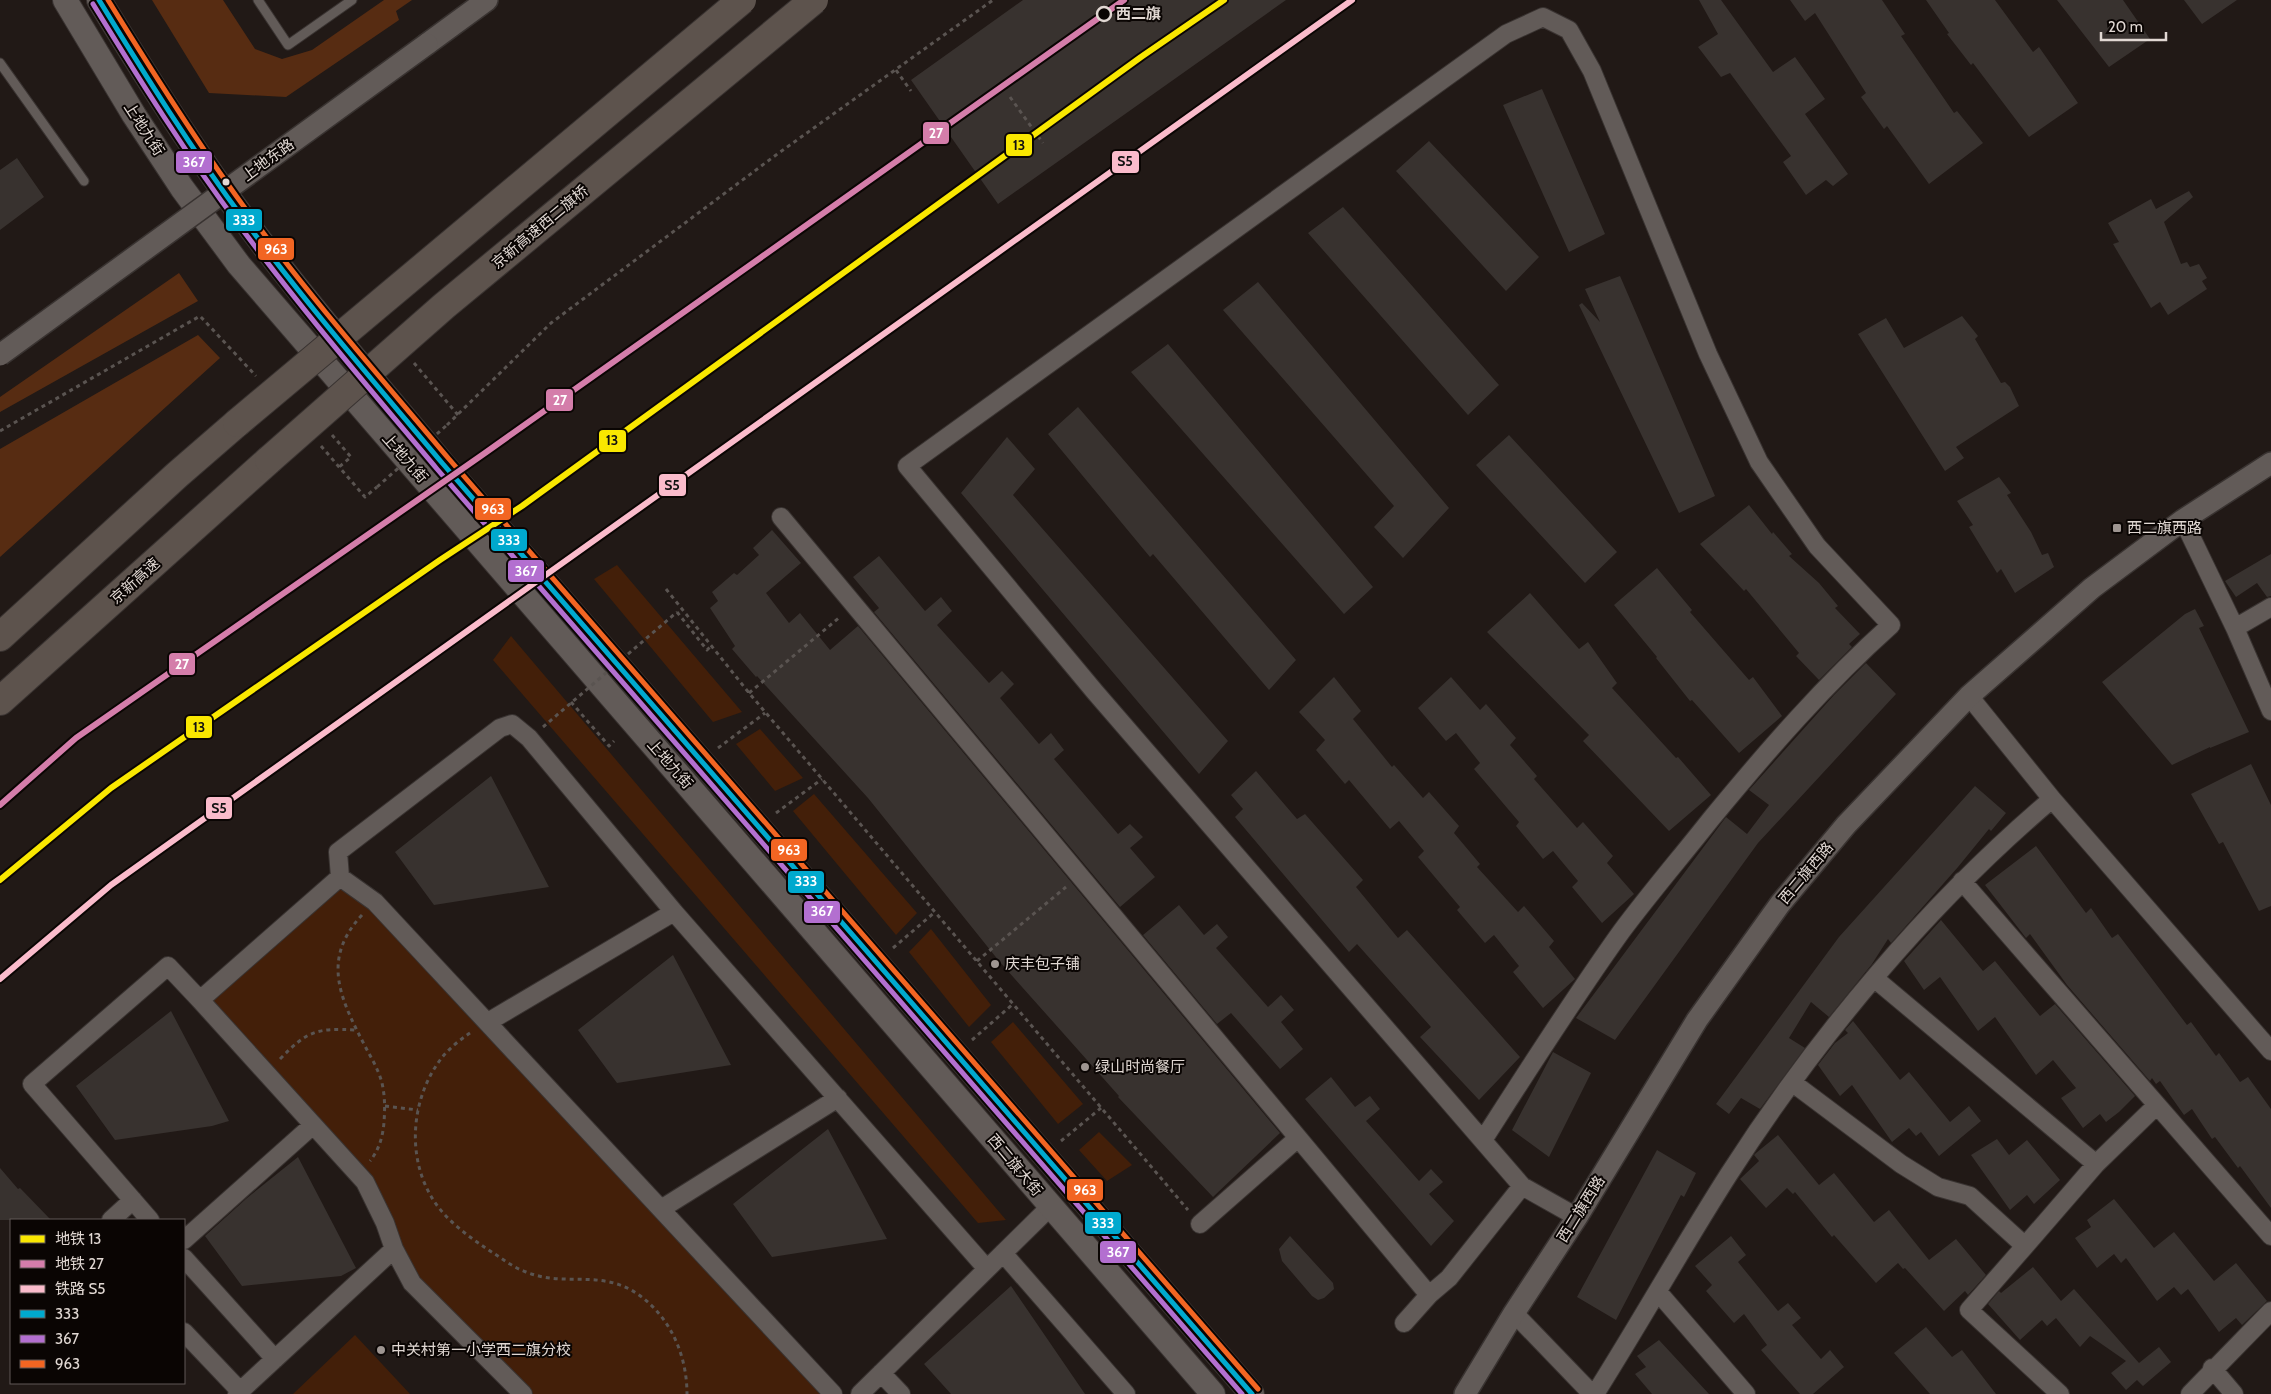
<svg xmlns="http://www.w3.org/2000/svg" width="2271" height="1394" viewBox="0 0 2271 1394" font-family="Cabin,'Noto Sans SC',sans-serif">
<rect width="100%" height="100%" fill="#211916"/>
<!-- green -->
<path fill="#431f09" d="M617,565L742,712L713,722L594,579Z
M511,636L1006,1220L978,1223L493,660Z
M760,729L803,778L775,791L736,744Z
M814,794L917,913L896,935L793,811Z
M340,877L833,1394H523L412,1283L365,1182L200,1000Z
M931,929L991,1005L969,1027L909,952Z
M1013,1022L1083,1104L1058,1124L991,1042Z
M1099,1132L1132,1165L1107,1181L1079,1150Z
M355,1335L410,1394H293Z"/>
<!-- forest -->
<path fill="#572c12" d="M152,0H223L255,49L282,59L312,50L384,0H412L396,11L399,20L286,97L209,93Z
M179,273L198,301L0,412V397Z
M198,335L220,358L0,557V449Z"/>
<!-- building -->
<path fill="#38322f" d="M1023,0H1286L998,204L911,80Z
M1699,0H1721L1773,72L1795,57L1825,99L1805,114L1848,174L1833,186L1826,180L1806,195L1783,162L1791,156L1730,73L1721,77L1698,47L1718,34Z
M1790,0H1882L1905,34L1901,36L1954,113L1957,111L1983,143L1929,184L1887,126L1884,129L1861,97L1866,93L1815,13L1805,21Z
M1926,0H1995L2033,52L2039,47L2078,103L2029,137L1973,63L1971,65L1947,34L1949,33Z
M2057,0H2123L2150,39L2109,67Z
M2184,0H2237L2202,24Z
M1542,89L1605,234L1569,252L1503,105Z
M1429,141L1539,257L1506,291L1396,171Z
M17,158L44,197L0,230V170Z
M2189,191L2193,197L2164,222L2181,264L2187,262L2190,267L2199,264L2207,278L2202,281L2207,289L2168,315L2160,302L2151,308L2113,244L2119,242L2108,223L2151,199L2156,209Z
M1343,207L1499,385L1468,415L1308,233Z
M1620,276L1715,496L1679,513L1579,305L1582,303L1600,322L1585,289Z
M1258,282L1449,508L1403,558L1374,527L1394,506L1223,310Z
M1962,316L1978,336L1975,339L2001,383L2005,382L2010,387L2019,406L1956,447L1964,458L1945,471L1858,334L1886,318L1904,348Z
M1168,344L1373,587L1344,614L1131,372Z
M1078,407L1296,660L1269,690L1153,554L1150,557L1048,434Z
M1509,435L1617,552L1585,583L1476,465Z
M1007,437L1035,469L1013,495L1228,741L1199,774L961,493Z
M1999,477L2011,493L2007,495L2031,532L2042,555L2048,553L2054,567L2015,593L2001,569L1997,573L1969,527L1973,525L1957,501Z
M1749,505L1772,534L1773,532L1792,554L1789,556L1819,583L1838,606L1835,608L1860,634L1849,644L1852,647L1819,680L1796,656L1799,653L1746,589L1744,591L1700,544Z
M772,530L801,563L766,593L789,623L800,613L830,650L858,626L1280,1133L1213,1197L1118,1097L1119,1096L999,961L868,798L757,676L756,677L732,649L735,646L710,608L718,601L712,592L734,573L737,575L759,555L753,548Z
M2271,554V596L2267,597L2257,583L2236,597L2225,581Z
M879,556L925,611L941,597L952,611L937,625L989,683L1002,671L1014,684L1000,698L1039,744L1051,733L1064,750L1054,759L1118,834L1130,824L1143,837L1130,848L1155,877L1120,907L874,612L879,608L853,577Z
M1657,568L1692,610L1690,612L1749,680L1753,677L1782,716L1739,753L1692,700L1690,701L1656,658L1657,657L1614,605Z
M1530,593L1579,649L1588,642L1617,683L1612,688L1676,758L1678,757L1711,795L1669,831L1583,741L1589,735L1487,632Z
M2195,609L2204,626L2199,628L2249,732L2210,748V747L2172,765L2102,682L2185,614Z
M1866,663L1896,694L1758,843L1615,1040L1576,1018L1726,817L1747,834L1769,805L1749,790L1834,695Z
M1334,677L1361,711L1353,719L1392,767L1394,765L1423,798L1429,792L1459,826L1454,833L1480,864L1477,867L1518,912L1524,906L1554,941L1549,947L1575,979L1543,1008L1513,972L1519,966L1494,935L1485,943L1457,910L1460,907L1418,857L1424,851L1399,821L1390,829L1349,780L1345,784L1316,750L1325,740L1299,712Z
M1451,677L1480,710L1486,704L1516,738L1510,745L1537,776L1534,779L1577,828L1583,822L1613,856L1607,863L1634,894L1602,923L1572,887L1578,881L1553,851L1543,859L1516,826L1519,822L1474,769L1480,763L1456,733L1446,741L1418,708Z
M2251,764L2271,805V906L2259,911L2223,842L2219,844L2191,794Z
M1256,771L1297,819L1305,814L1363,880L1356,887L1398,938L1407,930L1520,1057L1479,1100L1420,1037L1431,1027L1357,944L1349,952L1235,817L1243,809L1231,795Z
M491,776L549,887L434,905L395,852Z
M1975,786L2006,813L1991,831L1989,829L1958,867L1891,943L1888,939L1872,964L1829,1017L1811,1002L1789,1038L1805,1048L1760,1109L1741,1098L1729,1114L1716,1104L1839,937Z
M2036,846L2086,913L2091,908L2112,938L2118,934L2187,1025L2191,1022L2216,1056L2219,1053L2240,1082L2248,1077L2271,1109V1208L2240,1166L2238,1168L2215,1137L2212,1139L2192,1109L2184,1115L2160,1081L2156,1084L2152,1078L2150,1081L2067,985L2030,934L2026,938L1985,885Z
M1179,905L1204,935L1217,924L1228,937L1216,948L1268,1007L1281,995L1294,1010L1281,1022L1303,1049L1280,1069L1231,1013L1217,1024L1143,935Z
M1941,920L1983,971L1995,961L2040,1016L2055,1004L2135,1096L2119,1112L2106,1122L2100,1114L2083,1128L2061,1098L2076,1088L2053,1060L2036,1075L1995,1017L1978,1031L1940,977L1924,990L1904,961Z
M673,955L731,1065L617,1083L578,1030Z
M171,1011L229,1121L212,1126L115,1140L76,1086Z
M1853,1021L1900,1080L1909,1072L1950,1122L1969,1106L1981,1121L1939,1156L1921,1132L1916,1136L1909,1128L1892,1142L1852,1085L1840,1096L1818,1065L1835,1043L1848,1033L1845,1030Z
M1553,1052L1591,1073L1549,1157L1512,1130Z
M1331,1077L1355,1107L1370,1096L1380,1109L1366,1121L1419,1181L1431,1169L1443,1182L1429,1194L1454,1221L1431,1246L1305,1099Z
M828,1129L887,1239L772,1257L733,1204Z
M1778,1135L1819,1185L1834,1173L1874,1222L1889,1210L1929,1260L1956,1239L1986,1275L1968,1295L1965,1291L1944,1311L1905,1268L1903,1269L1898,1263L1876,1283L1834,1235L1832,1237L1795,1192L1793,1194L1787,1188L1766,1208L1740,1179L1759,1161L1754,1155L1756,1153Z
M1997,1139L2009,1155L2027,1140L2060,1180L2034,1204L2027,1195L2010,1210L1971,1155Z
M1657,1150L1696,1173L1684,1197L1681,1195L1616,1320L1577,1297Z
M298,1157L356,1268L341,1276L242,1286L205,1236L247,1198Z
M0,1168L18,1189L20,1188L51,1220H0Z
M2114,1199L2154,1248L2174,1232L2214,1281L2236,1263L2267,1301L2242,1325L2236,1318L2219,1332L2188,1289L2181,1295L2174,1287L2157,1301L2126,1258L2121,1263L2114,1254L2097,1268L2075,1238L2091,1227L2087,1220Z
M1290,1236L1333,1283L1334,1289L1324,1298L1318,1300L1312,1296L1282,1261L1279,1249Z
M1731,1236L1746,1255L1738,1262L1778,1311L1788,1303L1801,1318L1792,1325L1821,1359L1830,1350L1844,1367L1813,1394H1800L1761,1350L1767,1345L1744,1314L1734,1323L1706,1291L1712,1285L1695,1266Z
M2033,1267L2061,1301L2074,1289L2139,1363L2159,1347L2171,1362L2143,1386L2137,1380L2126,1390L2111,1373L2126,1361L2090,1336L2080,1347L2056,1318L2047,1326L2042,1320L2020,1340L1988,1304L1999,1291L2001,1293Z
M1011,1286L1085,1394H951L924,1364Z
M1926,1327L1952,1357L1962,1350L1996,1394H1930L1894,1353Z
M1659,1340L1709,1394H1652L1635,1374L1646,1367L1637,1356Z"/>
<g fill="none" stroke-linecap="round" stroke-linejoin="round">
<!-- service casing -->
<g stroke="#393331" stroke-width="11">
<path id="service" d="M258,0L288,45L352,0
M0,63L84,181"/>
</g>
<!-- minor casing -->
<g stroke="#393331" stroke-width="20">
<path id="minor" d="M781,517L1429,1295
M2183,520L2235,628L2271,711
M2235,628L2271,607
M1969,696L2052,799L2271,1051
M340,877L338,852L500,728L512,724L529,738L674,912L987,1269
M1962,881L2271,1236
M1874,978L2096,1164
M488,1022L674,912
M1793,1083L1901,1164L1938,1187L1970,1196L2025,1246L1969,1310L2060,1394
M1483,1140C1528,1070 1573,999 1621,932C1650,893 1681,857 1711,819C1767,751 1825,684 1891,625L1817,546L1759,462L1708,354L1592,71L1569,30L1543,17L1506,34L907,466L1095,692L1522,1186L1577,1217
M661,1209L838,1098
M111,1220L133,1200
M150,1220L32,1084L168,966L200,1000
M1200,1224L1298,1138
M184,1240L313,1125
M2025,1246L2096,1164L2157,1105
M1003,1253L1126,1394
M184,1258L275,1359
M1658,1292L1746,1394
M1514,1313L1592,1394
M1404,1323L1429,1295L1449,1278L1522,1186
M184,1332L240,1391
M2212,1368L2234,1394
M881,1373L901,1394
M237,1394L394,1249
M523,1394L412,1283L394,1249L385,1223L365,1182L200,1000L340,877L375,902L833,1394
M860,1394L1050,1207
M1595,1394C1641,1321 1683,1246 1729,1174C1817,1037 1928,904 2052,799
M2190,1394L2271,1311"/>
</g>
<!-- tertiary casing -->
<g stroke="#393331" stroke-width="24">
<path id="tertiary" d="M427,44L487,0
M1465,1394L1514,1313L1577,1217L1697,1020L1780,904L1846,825L1969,696L2092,588L2183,520L2271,463"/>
</g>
<!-- secondary casing -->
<g stroke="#393331" stroke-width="26">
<path id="secondary" d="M65,0L134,115L182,188L239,265L1213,1394
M99,0C152,86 206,171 268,251C324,324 384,393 443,464L1252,1394"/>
</g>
<!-- motorway casing -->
<g stroke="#393331" stroke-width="30">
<path id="motorway" d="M0,637L177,475L237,423
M0,701L269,460"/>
</g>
<!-- path -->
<path stroke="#5a5451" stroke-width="3" stroke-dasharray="4 4" stroke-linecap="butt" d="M896,70L911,91
M1010,97L1043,143
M414,363L458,415
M447,425L551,323L776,155L993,0
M0,431L200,316L256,376
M332,435L351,457L339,467
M321,446L365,497L377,487
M666,589L749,693L1188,1210
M677,612L707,650L711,646
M749,693L840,617
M571,702L609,746L614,741
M718,748L765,713
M776,813L822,779
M362,915C320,960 341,1000 366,1048C372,1059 379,1071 382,1083C385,1096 385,1109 384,1122C383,1136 379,1150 370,1161
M893,948L935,912
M977,961L1066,887
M470,1033C461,1039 451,1047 444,1055C411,1095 405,1157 434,1201C447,1221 468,1236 487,1249C500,1257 512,1267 526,1272C566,1288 601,1268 639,1295C671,1318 687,1356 687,1394
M972,1040L1013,1004
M280,1059C308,1030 317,1028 356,1030
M385,1106L418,1110
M1061,1141L1101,1108"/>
<!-- service -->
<use href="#service" stroke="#625b58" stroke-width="9"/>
<!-- minor -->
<use href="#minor" stroke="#625b58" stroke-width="18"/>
<!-- tertiary -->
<use href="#tertiary" stroke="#625b58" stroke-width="21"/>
<!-- secondary -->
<use href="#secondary" stroke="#625b58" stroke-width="24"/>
<!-- motorway -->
<use href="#motorway" stroke="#5d534d" stroke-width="28"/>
<!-- tertiary-bridge casing -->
<g stroke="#393331" stroke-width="24" stroke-linecap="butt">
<path id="tertiary-bridge" d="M0,355L427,44"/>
</g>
<!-- motorway-bridge casing -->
<g stroke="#393331" stroke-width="30" stroke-linecap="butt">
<path id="motorway-bridge" d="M237,423L742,0
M269,460L444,306L814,0"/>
</g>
<!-- path-bridge -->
<path stroke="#5a5451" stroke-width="3" stroke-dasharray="4 4" stroke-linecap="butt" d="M377,487L447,425
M543,727L677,612"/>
<!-- tertiary-bridge -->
<use href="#tertiary-bridge" stroke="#625b58" stroke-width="21"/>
<!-- motorway-bridge -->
<use href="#motorway-bridge" stroke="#5d534d" stroke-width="28"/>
<!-- bus-1 casing -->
<g stroke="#0a0503" stroke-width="9">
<path id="bus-1" d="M99,0C145,75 192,150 245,221C307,305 376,384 443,464L1252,1394"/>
</g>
<!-- bus-2 casing -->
<g stroke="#0a0503" stroke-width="9">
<path id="bus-2" d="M93,4C139,79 186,154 239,225C301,309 370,389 437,469L1242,1394"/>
</g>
<!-- bus-3 casing -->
<g stroke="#0a0503" stroke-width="9">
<path id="bus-3" d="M108,0C153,73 199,146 250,215C312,300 382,379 449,459L1258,1389"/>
</g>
<!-- bus-1 -->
<use href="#bus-1" stroke="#00a9ce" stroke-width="5"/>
<!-- bus-2 -->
<use href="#bus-2" stroke="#b36fd0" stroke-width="5"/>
<!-- bus-3 -->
<use href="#bus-3" stroke="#f26522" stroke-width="5"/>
<!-- rail-1 casing -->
<g stroke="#0a0503" stroke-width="10">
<path id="rail-1" d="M0,979L111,885L1352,0"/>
</g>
<!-- rail-1 -->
<use href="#rail-1" stroke="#fabbcb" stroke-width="6"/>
<!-- metro-1 casing -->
<g stroke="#0a0503" stroke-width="10">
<path id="metro-1" d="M0,880L111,788L440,560L522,506L1141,57L1224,0"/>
</g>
<!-- metro-2 casing -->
<g stroke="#0a0503" stroke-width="10">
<path id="metro-2" d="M0,805L76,738L485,453L1124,0"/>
</g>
<!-- metro-1 -->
<use href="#metro-1" stroke="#f9e700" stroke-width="6"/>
<!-- metro-2 -->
<use href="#metro-2" stroke="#d47daa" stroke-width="6"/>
</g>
<!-- markers -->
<circle fill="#0a0503" stroke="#e1d8d3" stroke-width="2.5" cx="1104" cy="14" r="7"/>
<circle fill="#e1d8d3" stroke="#0a0503" stroke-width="2" cx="226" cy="182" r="4.5"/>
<g fill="#9e9591" stroke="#0a0503" stroke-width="2">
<rect x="2112" y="523" width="10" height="10" rx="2.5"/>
<circle cx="995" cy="964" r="5"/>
<circle cx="1085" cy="1067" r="5"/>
<circle cx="381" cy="1350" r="5"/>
</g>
<g text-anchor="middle" stroke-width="4" stroke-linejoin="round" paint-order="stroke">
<!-- stop labels -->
<g font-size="15" font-weight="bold" fill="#e1d8d3" stroke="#0a0503" text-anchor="start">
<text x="1116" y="19">西二旗</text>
</g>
<!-- street labels -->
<g font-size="15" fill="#e1d8d3" stroke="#0a0503">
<text transform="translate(144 129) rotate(57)" y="5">上地九街</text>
<text transform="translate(268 160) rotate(-36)" y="5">上地东路</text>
<text transform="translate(540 227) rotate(-40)" y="5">京新高速西二旗桥</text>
<text transform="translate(405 458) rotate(49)" y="5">上地九街</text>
<text transform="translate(135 581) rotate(-42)" y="5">京新高速</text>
<text transform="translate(670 764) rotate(49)" y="5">上地九街</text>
<text transform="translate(1806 873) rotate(-50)" y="5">西二旗西路</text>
<text transform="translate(1015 1165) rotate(50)" y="5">西二旗大街</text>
<text transform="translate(1581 1209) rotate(-58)" y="5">西二旗西路</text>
</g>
<!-- poi labels -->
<g font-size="15" fill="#e1d8d3" stroke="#0a0503" text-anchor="start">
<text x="2127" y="533">西二旗西路</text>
<text x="1005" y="969">庆丰包子铺</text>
<text x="1095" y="1072">绿山时尚餐厅</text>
<text x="391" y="1355">中关村第一小学西二旗分校</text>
</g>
</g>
<g stroke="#0a0503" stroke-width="2">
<rect x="922" y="121" width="28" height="24" rx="5" fill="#d47daa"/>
<rect x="1005" y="133" width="28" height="24" rx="5" fill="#f9e700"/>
<rect x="1111" y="150" width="29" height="24" rx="5" fill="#fabbcb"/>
<rect x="175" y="150" width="38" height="24" rx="5" fill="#b36fd0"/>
<rect x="225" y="208" width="38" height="24" rx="5" fill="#00a9ce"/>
<rect x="257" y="237" width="38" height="24" rx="5" fill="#f26522"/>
<rect x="545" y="388" width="29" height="24" rx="5" fill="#d47daa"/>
<rect x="598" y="429" width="29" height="24" rx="5" fill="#f9e700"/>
<rect x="658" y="473" width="29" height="24" rx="5" fill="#fabbcb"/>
<rect x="474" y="497" width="38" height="24" rx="5" fill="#f26522"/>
<rect x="490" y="528" width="38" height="24" rx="5" fill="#00a9ce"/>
<rect x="507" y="559" width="38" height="24" rx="5" fill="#b36fd0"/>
<rect x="168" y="652" width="28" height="24" rx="5" fill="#d47daa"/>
<rect x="185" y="715" width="28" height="24" rx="5" fill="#f9e700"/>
<rect x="205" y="796" width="28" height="24" rx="5" fill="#fabbcb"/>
<rect x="770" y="838" width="38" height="24" rx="5" fill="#f26522"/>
<rect x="787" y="870" width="38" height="24" rx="5" fill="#00a9ce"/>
<rect x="803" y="900" width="38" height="24" rx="5" fill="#b36fd0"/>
<rect x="1066" y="1178" width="38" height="24" rx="5" fill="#f26522"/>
<rect x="1084" y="1211" width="38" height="24" rx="5" fill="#00a9ce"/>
<rect x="1099" y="1240" width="38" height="24" rx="5" fill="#b36fd0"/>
</g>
<g font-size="14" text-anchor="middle" font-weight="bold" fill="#fff">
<text x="936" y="138">27</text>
<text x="194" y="167">367</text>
<text x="244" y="225">333</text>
<text x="276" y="254">963</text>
<text x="560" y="405">27</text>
<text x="493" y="514">963</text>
<text x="509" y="545">333</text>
<text x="526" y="576">367</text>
<text x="182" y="669">27</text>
<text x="789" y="855">963</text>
<text x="806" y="886">333</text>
<text x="822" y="916">367</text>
<text x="1085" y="1195">963</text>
<text x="1103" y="1228">333</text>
<text x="1118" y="1257">367</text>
</g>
<g font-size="14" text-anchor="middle" font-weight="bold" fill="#111">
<text x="1019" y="150">13</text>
<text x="1125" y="166">S5</text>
<text x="612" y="445">13</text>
<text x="672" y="490">S5</text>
<text x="199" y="732">13</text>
<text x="219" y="813">S5</text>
</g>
<!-- legend -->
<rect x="10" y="1219" width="175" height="165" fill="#0a0503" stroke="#605956"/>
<rect x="20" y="1235" width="25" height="8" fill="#f9e700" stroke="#605956"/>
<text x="55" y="1244" font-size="15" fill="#e1d8d3">地铁 13</text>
<rect x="20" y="1260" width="25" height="8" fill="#d47daa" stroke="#605956"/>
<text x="55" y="1269" font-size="15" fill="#e1d8d3">地铁 27</text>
<rect x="20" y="1285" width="25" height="8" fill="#fabbcb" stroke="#605956"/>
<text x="55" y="1294" font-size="15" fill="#e1d8d3">铁路 S5</text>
<rect x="20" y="1310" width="25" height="8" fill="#00a9ce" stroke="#605956"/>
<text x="55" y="1319" font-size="15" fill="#e1d8d3">333</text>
<rect x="20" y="1335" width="25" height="8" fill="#b36fd0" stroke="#605956"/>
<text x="55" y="1344" font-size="15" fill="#e1d8d3">367</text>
<rect x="20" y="1360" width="25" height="8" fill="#f26522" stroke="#605956"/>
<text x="55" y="1369" font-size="15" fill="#e1d8d3">963</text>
<!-- scale -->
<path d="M2101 32v8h65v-8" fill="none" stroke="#e1d8d3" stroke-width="2.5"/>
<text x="2108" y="32" font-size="15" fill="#e1d8d3" stroke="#0a0503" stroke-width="4" paint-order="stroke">20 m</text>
</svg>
